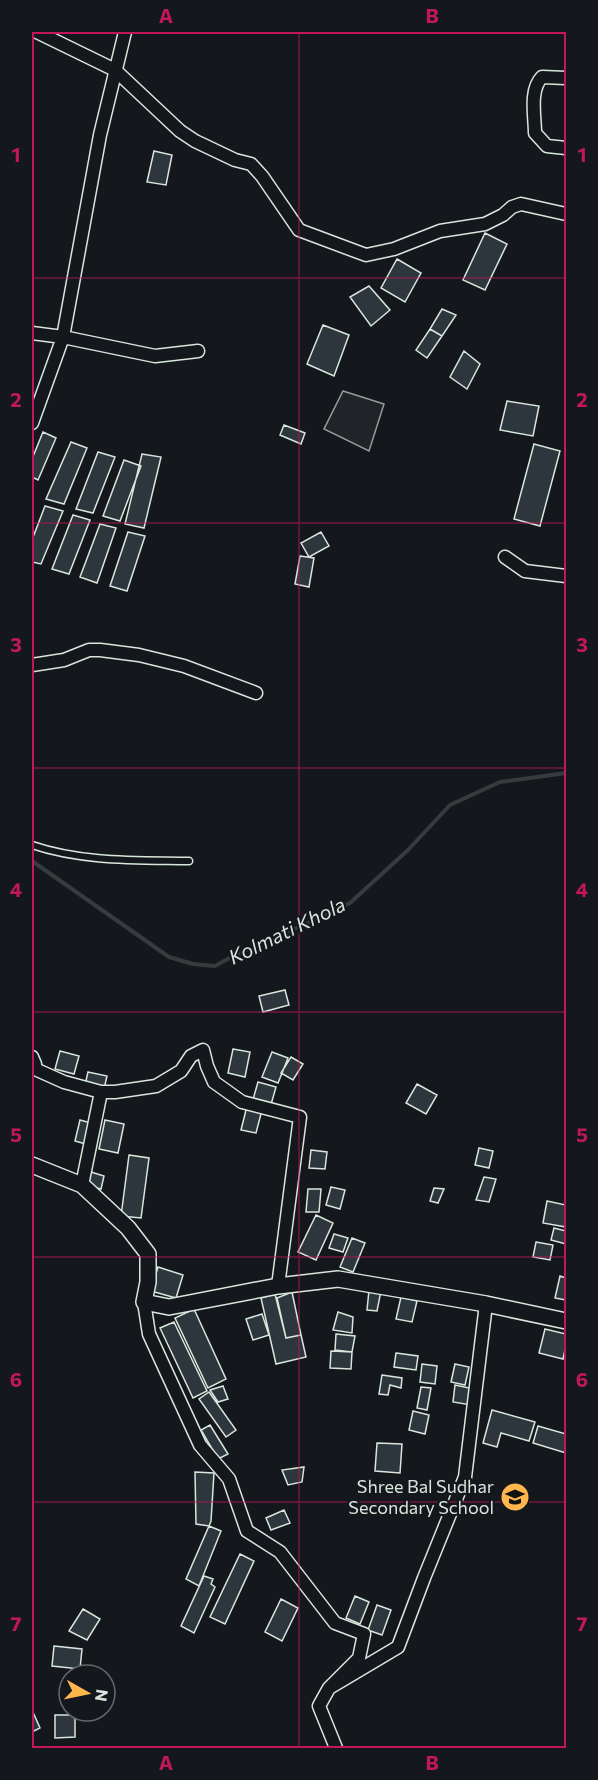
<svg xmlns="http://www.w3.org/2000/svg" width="598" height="1780" viewBox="0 0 598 1780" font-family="Commissioner,sans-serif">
<rect width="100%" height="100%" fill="#14181c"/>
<!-- green -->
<path fill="#202428" stroke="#939e99" stroke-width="1.5" d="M343,391L384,404L369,451L324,429Z"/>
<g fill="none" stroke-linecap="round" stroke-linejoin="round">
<!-- stream -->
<path stroke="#363b3e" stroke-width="4" d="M32,861L169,957L193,964L215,966L235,955L324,916L350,903L408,850L450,805L500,782L566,773"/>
</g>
<!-- building -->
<path fill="#2c363c" stroke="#d8e6dc" stroke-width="1.5" d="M154,151L172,155L166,185L147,182Z
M485,233L507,244L485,290L463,280Z
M397,259L421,273L405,302L381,288Z
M369,286L390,310L371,326L350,297Z
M442,309L456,315L442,336L430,329Z
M323,325L349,335L334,376L307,364Z
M430,329L442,336L427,358L416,350Z
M464,351L480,364L467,389L450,377Z
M507,401L539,406L533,436L500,430Z
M284,425L305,433L301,444L280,435Z
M43,432L56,438L38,480L32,477V459Z
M71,442L87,448L64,504L46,499Z
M534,444L560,451L540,526L514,519Z
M98,452L115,457L93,513L76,509Z
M142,454L161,457L144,528L125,524Z
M124,460L141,466L120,521L103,516Z
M45,506L63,511L41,564L32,562V540Z
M73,515L90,520L69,574L52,569Z
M100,524L116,528L97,583L80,577Z
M128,532L145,536L127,591L110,586Z
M321,532L329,546L309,557L301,543Z
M300,556L314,558L309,587L295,584Z
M285,990L289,1005L263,1012L259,996Z
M233,1049L250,1052L245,1077L228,1073Z
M60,1051L79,1056L74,1074L55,1069Z
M272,1052L288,1058L278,1083L262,1077Z
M291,1057L303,1064L293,1080L281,1073Z
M88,1072L107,1076L104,1089L85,1085Z
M258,1082L276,1087L270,1108L252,1103Z
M417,1084L437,1095L426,1114L406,1103Z
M247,1106L262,1110L256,1133L241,1130Z
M80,1120L91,1123L86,1144L75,1141Z
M105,1120L124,1124L118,1153L99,1149Z
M479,1148L493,1151L489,1168L475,1165Z
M311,1150L327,1152L325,1169L309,1168Z
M129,1155L149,1158L141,1218L121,1216Z
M91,1172L104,1176L101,1189L88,1186Z
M484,1177L496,1179L489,1202L476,1200Z
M331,1187L345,1190L340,1209L326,1205Z
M434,1188L444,1189L438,1203L430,1201Z
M308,1189H321L319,1212H306Z
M547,1201L566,1205V1227L543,1223Z
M316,1215L333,1223L316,1260L298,1252Z
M554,1228L566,1231V1244L551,1240Z
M334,1234L348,1238L343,1252L329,1248Z
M352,1238L365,1243L353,1272L340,1267Z
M536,1242L553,1245L550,1260L533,1257Z
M158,1267L183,1275L176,1298L151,1291Z
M560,1276L566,1278V1300L555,1298Z
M369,1290L381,1291L377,1311L367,1310Z
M292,1292L301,1335L286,1338L277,1298Z
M275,1294L286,1338L301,1335L306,1357L276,1364L261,1298Z
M401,1297L417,1301L412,1322L396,1319Z
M194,1309L226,1379L208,1388L175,1318Z
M338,1312L353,1317L352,1333L333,1330Z
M262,1314L269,1335L253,1340L246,1319Z
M174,1322L207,1391L193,1398L160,1328Z
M545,1329L566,1334V1345L563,1359L539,1353Z
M336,1334L355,1336L352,1352L335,1350Z
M331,1351L352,1352L351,1369L330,1368Z
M396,1353L418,1356L416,1370L394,1367Z
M422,1364L437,1366L435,1384L420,1382Z
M455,1364L469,1367L465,1385L451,1382Z
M382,1375L402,1378L401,1388L390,1385L388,1395L379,1394Z
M455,1385L474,1389L471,1405L453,1402Z
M223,1386L228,1399L218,1402L210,1390Z
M421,1387L431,1388L427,1410L417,1408Z
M209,1392L236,1430L226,1437L199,1399Z
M492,1410L535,1422L529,1441L501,1433L497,1447L483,1443Z
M413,1411L429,1415L425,1434L409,1430Z
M210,1425L228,1454L218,1459L201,1430Z
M538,1426L566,1434V1453L533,1443Z
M377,1443L402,1444L400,1473L375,1471Z
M304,1467L302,1482L288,1485L282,1470Z
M195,1472L214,1473L211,1521L209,1526L196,1524Z
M284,1510L290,1523L271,1530L266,1518Z
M209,1526L221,1531L199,1586L186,1579Z
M240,1554L254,1561L225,1624L210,1617Z
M204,1576L213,1579L211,1584L215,1587L194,1633L181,1626Z
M355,1596L369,1602L360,1624L346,1618Z
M281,1599L298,1608L282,1641L265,1632Z
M377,1605L391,1610L382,1635L368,1630Z
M83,1609L100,1619L87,1640L69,1631Z
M54,1646L82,1649L80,1669L52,1666Z
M32,1710L40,1728L32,1732Z
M55,1715H75V1737L55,1738Z"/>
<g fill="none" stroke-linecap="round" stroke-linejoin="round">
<!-- service casing -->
<g stroke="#d8e6dc" stroke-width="9">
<path id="service" d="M32,845C82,862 136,860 189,861"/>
</g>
<!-- minor casing -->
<g stroke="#d8e6dc" stroke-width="15">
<path id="minor" d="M37,32L115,70L180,131L195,141L235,160L251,164L262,176L299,230L366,255L394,249L440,231L485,224L503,215L512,207L521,204L566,214
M566,78L542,77C529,90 535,117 535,133L547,146L566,148
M32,333L63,337L155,356L198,351
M32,423L63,337L100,135L125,32
M505,557L525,571L566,576
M32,665L64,660L89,650H100L139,655L184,666L256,693
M32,1057L35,1064V1069L64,1082L101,1092L82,1185
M101,1092H115L156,1086L181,1071L191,1056L203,1050L207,1066L214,1082L242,1102L300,1117L278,1286
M144,1302L149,1334L200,1445L229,1479L247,1531L280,1552L335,1623L364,1634L359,1658L329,1688L398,1647L424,1578L465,1477L486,1304
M329,1688L319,1706L336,1748"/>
</g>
<!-- tertiary casing -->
<g stroke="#d8e6dc" stroke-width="18">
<path id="tertiary" d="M32,1165L82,1185L128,1228L148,1254V1282L144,1302L169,1307L278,1286L338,1279L486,1304L566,1321"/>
</g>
<!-- service -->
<use href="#service" stroke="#14181c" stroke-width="6"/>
<!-- minor -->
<use href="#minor" stroke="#14181c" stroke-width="12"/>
<!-- tertiary -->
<use href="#tertiary" stroke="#14181c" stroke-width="15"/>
</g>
<!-- grid -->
<path fill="none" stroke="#c2185b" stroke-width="1.5" stroke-opacity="0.55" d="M299,32V1748M32,278H566M32,523H566M32,768H566M32,1012H566M32,1257H566M32,1502H566"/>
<!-- icons -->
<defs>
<g id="school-disc" transform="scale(1.5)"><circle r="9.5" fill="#ffb74d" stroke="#14181c"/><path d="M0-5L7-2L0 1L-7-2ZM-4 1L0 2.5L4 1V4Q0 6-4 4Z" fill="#111"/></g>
</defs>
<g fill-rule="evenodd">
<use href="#school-disc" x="515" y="1497"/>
</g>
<g text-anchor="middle" stroke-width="4.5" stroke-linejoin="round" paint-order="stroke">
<!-- poi labels -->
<g font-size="18" fill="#d8e6dc" stroke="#14181c" text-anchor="end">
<text x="494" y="1493">Shree Bal Sudhar<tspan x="494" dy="21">Secondary School</tspan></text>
</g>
<!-- water labels -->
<g font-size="20" font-style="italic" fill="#d8e6dc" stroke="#14181c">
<text transform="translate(287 931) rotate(-26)" y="7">Kolmati Khola</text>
</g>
</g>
<!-- border -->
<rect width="598" height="1780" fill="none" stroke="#14181c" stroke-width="66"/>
<!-- north arrow -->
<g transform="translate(87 1693) rotate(99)"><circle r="28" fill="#14181c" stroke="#626a69" stroke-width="1.5"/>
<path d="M0-4.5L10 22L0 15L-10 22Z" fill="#ffb74d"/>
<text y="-9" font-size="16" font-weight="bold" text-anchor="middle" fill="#d8e6dc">N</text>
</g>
<rect x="33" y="33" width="532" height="1714" fill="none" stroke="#c2185b" stroke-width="2"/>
<g font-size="20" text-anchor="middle" font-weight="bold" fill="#c2185b">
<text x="166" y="23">A</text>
<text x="432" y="23">B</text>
<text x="16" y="162">1</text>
<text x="582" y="162">1</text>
<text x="16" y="407">2</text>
<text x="582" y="407">2</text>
<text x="16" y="652">3</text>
<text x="582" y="652">3</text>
<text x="16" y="897">4</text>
<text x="582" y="897">4</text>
<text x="16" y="1142">5</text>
<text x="582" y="1142">5</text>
<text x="16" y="1387">6</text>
<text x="582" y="1387">6</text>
<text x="16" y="1631">7</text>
<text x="582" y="1631">7</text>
<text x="166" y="1770">A</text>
<text x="432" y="1770">B</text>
</g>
</svg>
